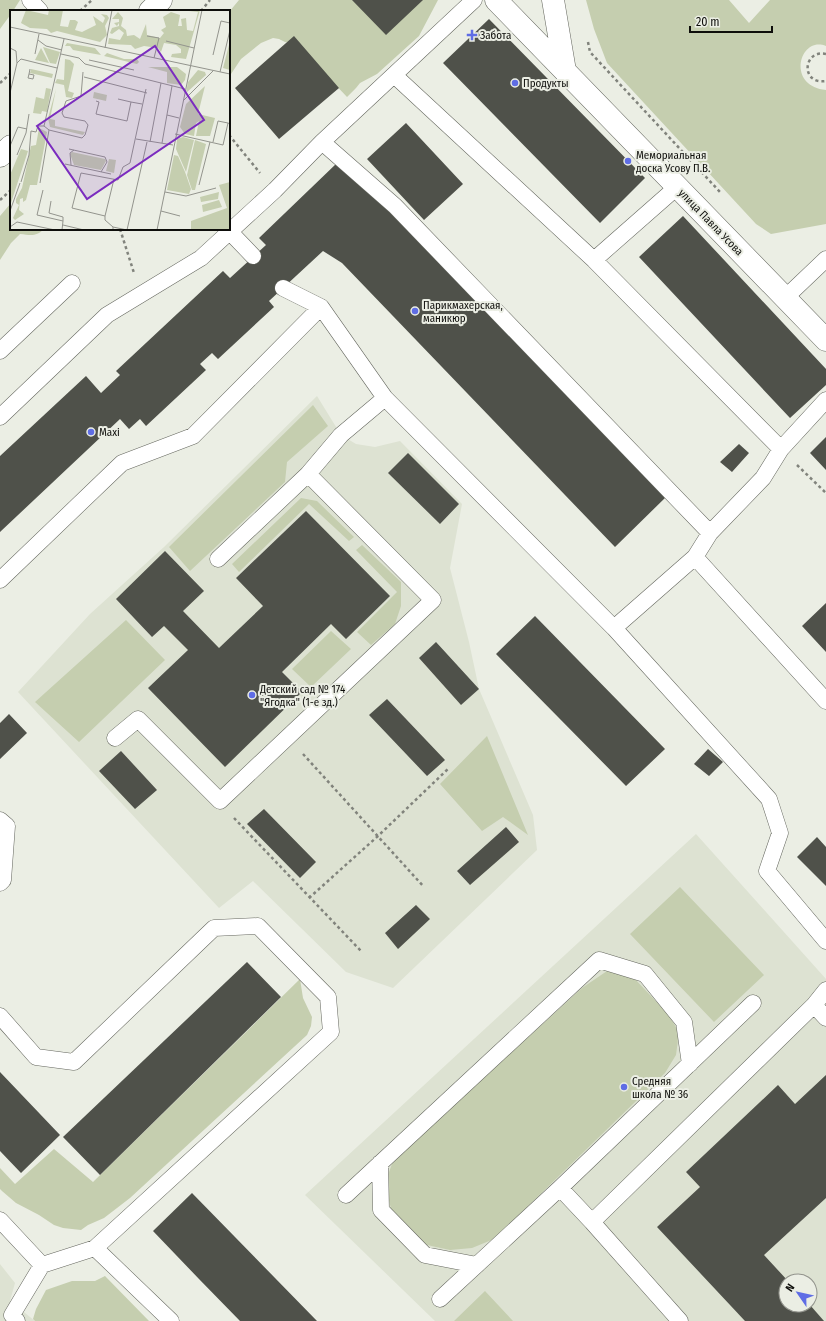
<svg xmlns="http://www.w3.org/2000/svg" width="826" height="1321" viewBox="0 0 826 1321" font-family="'Fira Sans Condensed',sans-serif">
<rect width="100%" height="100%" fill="#ebeee4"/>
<!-- built -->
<path fill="#dde2d2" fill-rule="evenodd" d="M317,396L341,435L356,444L375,447L400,441L462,504L450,568L469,642L479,689L533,815L537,850L393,988L346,972L253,881L219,908L18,692L90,614L164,547Z
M696,834L826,979V1321H435L305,1195ZM786,1281H810V1305H786Z
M0,1264L15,1283L10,1301L35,1321H0Z"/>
<!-- green -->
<path fill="#c5ceaf" d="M0,0H20L13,11H11V14L0,29Z
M239,0H438L419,36L377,74L360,83L356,88L347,97L297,44L285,42L279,39L273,38L261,43L241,59L229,77V12Z
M586,0H729L749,23L770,0H826V46C800,35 785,86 826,90V224L771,234L756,224L607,63L594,29Z
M11,203V229H44C36,237 31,235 20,234L11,243L0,260V216Z
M313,405L328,426L287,462L285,482L190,571L169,547Z
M301,498L317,501L354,537L349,541L309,504L239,572L232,564Z
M362,545L401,582V606L395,624L371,645L357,632L397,592L356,550Z
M126,620L165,660L79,742L35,702Z
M331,631L351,649L311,687L292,669Z
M487,736L528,835L503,817L482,831L440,784Z
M680,887L764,975L714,1022L630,934Z
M607,971L633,977L668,1014L679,1032L676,1055L665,1073L494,1239L472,1248L450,1250L427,1245L409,1229L391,1209L385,1183L392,1164L406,1149L582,988Z
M300,979L303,998L312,1017L311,1026L307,1035L130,1198L104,1218L88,1225L81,1230L63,1228L54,1225L39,1215L16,1203L2,1191L0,1189V1168L15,1184L54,1149L93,1182Z
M105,1276L149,1321H35L33,1319L36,1309L46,1290L72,1281H95Z
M485,1291L513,1321H454Z"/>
<!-- building -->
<path fill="#4f514a" d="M352,0H423L386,35Z
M489,19L645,178L600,223L443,63Z
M294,36L339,88L279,139L235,88Z
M406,123L463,184L424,220L367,159Z
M337,163L393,213L666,497L615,547L342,263L323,251L269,301L274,307L218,359L212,353L200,364L206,370L146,426L140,419L129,429L120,419L0,532V456L86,376L101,393L120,375L116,371L223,271L230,278L266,245L259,238Z
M683,216L826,369V385L790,418L639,257Z
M826,437V470L810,453Z
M739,444L749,453L732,472L720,462Z
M408,453L459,504L440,524L388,473Z
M306,511L390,596L346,639L331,624L282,672L302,692L225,767L148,688L188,650L164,626L152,637L116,599L165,551L204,591L183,611L219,648L263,606L236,578Z
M826,603V652L802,626Z
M535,616L665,749L626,786L496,654Z
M436,642L479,689L461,705L419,658Z
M387,699L445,760L427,776L369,715Z
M9,714L27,733L0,759V723Z
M708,749L723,762L709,776L694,764Z
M121,751L157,790L135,809L99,771Z
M264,809L316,862L300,878L247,824Z
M506,827L519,842L470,885L457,871Z
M817,837L826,847V886L797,857Z
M416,905L430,919L398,949L385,933Z
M247,962L281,997L100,1175L63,1137Z
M0,1072L60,1135L21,1173L0,1151Z
M826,1075V1198L764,1255L788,1281H786V1305H810L824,1321H745L657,1227L700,1187L686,1172L778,1085L795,1104Z
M192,1193L317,1321H240L199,1279L153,1231Z"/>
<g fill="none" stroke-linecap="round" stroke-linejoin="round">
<!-- service casing -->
<g stroke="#65675f" stroke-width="17">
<path id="service" d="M30,0L40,11
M394,75L594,260L781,449
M322,142L395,206L710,533
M230,232L253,256
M594,260L677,187
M283,288L321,307L385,398L614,628L769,799L780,833L767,871L826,941
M785,298L826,259
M0,351L72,283
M0,417L107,315L201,258L275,190L322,142L474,0
M695,557L826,701
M218,559L308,474
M0,580L122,463L193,436L321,307
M614,628L695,557L710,533L763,478L781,449L826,400
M115,738L138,719L220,801L433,600L308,474L341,435L385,398
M0,820L7,826L3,880L0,883
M814,1005L826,1018
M0,1016L36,1057L74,1062L214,928L258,926L328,997L331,1032L95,1248L42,1265L12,1315L17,1321
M380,1163L381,1210L425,1255L477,1265
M560,1188L592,1222
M346,1195L599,960L645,974L684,1022L690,1064
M0,1220L42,1265
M95,1248L171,1321
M440,1299L560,1188L753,1003
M680,1321L592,1222L814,1005L826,990"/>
</g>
<!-- tertiary casing -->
<g stroke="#65675f" stroke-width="23">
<path id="tertiary" d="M496,0L826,340
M553,0L565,71"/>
</g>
<!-- secondary casing -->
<g stroke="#65675f" stroke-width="23">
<path id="secondary" d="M150,11L161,0
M0,156L11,146"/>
</g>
<!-- path -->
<path stroke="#81837c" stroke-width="2.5" stroke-dasharray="3 3" stroke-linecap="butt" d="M80,11L92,0
M201,11L210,0
M588,42L590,52L720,192
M826,54C803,49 800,85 826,81
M0,83L11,73
M229,135L260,173
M0,200L11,190
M120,229L134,273
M797,465L826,493
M303,754L424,887
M234,818L361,951
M309,898L378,836L449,768"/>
<!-- service -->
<use href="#service" stroke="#fff" stroke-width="16"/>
<!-- tertiary -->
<use href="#tertiary" stroke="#fff" stroke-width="22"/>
<!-- secondary -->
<use href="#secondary" stroke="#fff" stroke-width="22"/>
</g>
<!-- markers -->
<g fill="#5f6de5" stroke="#ebeee4" stroke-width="1.5">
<path d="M470 29h4v4h4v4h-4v4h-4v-4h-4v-4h4z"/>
<circle cx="515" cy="83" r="4"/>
<circle cx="628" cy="161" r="4"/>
<circle cx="415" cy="311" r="4"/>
<circle cx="91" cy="432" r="4"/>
<circle cx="252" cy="695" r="4"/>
<circle cx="624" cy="1087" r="4"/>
</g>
<g text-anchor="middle" stroke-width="4" stroke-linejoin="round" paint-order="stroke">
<!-- poi labels -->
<g font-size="11" fill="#0e0e0b" stroke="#ebeee4" text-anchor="start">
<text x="480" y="39">Забота</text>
<text x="523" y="87">Продукты</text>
<text x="636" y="159">Мемориальная<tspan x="636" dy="13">доска Усову П.В.</tspan></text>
<text x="423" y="309">Парикмахерская,<tspan x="423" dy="13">маникюр</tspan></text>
<text x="99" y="436">Maxi</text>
<text x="260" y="693">Детский сад № 174<tspan x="260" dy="13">"Ягодка" (1-е зд.)</tspan></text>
<text x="632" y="1085">Средняя<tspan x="632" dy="13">школа № 36</tspan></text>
</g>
<!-- street labels -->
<g font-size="11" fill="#0e0e0b" stroke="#ebeee4">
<text transform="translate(711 222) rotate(46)" y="4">улица Павла Усова</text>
</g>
</g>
<!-- overview -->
<g transform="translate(10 10)">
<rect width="220" height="220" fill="#ebeee4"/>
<path d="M16,0L38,5L39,0H53L50,16L58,17L60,10H65L68,12L65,20L72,22L86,15L83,6L93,13L95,8L91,4L97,5L99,8L95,16L97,25L90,32L47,21L41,23L37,19L20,18L11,13ZM170,0H190L176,49L161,47L162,44L171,43V39L166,35L154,33L151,42L148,38L134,36L125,39L121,35L98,34L99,28L110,30L114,23L109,19L102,24L100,23L102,18L109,16V13L107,16L104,13L109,12V9H102L108,2L113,8L111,16L116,20L117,26L124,25L130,29L136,14L137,25L150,28L154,23L151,20L156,17L153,7L161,2L170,5L168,16H172L171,9L176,8L177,20L183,21L188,2ZM220,31V60L213,58ZM57,33L85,38L91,45L63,40L60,36H55ZM33,37L50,42L46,54L40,53ZM31,38L39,53L25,50ZM97,43L114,49H127L129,52L127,54L94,46ZM55,49L60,50L64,54L58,81L64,83L62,88L56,87L54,75L45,73L47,69L54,70ZM138,57H167L176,64L175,70L171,75L157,73V62ZM21,59L43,64L42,68L20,63ZM188,60L195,62L196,65L176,83L178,72ZM195,76L188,104L205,108L200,126H186L189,111L186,113L184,126L175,124L170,117L176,94ZM36,78L41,79L37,102L32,101L31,104L23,103L26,87L34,89ZM46,79L40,109L45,110V116L75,122L73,125L40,117L38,108ZM84,82L97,85L96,91L83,88ZM29,118L37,122L27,175H20L16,190L13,192V188L10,189L9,200L14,204L5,210L3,208L9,195L6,193V189L12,178L21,136L26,135ZM173,127L184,130L176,162L166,139L167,129ZM185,130L196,134L185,180H182L177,165ZM11,139L18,141L0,196V165ZM62,142L95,149L96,151L91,160L64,155L60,144ZM164,145L168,146L175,162L181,179L179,184L157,180ZM99,149L106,150L104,163L96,161ZM220,172V220H181V211L217,198L209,175ZM209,182L208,189L191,192L190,187ZM209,190L212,197L193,202L192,195Z" fill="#c5ceaf"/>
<path fill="none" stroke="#93948d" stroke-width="1" d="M0,17L220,64M137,26L149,28L144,48M28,30L36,36L52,40M156,31L184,38M0,33V38L6,41L7,53L0,83M95,38L102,0M25,44L29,24M51,44L69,48L75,54L175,79M203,45L211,11L220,13M79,50L124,60M7,53L11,49L47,58M210,62L220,20M19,64L24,65L23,69L18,68L19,64L20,59M74,67L137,83M108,89L121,92M86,91L89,92L86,104L117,111L121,92L132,94M173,91L203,61M157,105L169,108M34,116L54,29M165,124L213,135L218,113L220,114M126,129L163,135M140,132L151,73M203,132L208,111L218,113M152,133L162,76M0,136L8,117L17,119M59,139L95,147L97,152L91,162M7,145L16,123L19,104M55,154L101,164M61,155L60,143L64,140M104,169L95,206L62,198L71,163L108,170L113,157L120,153L136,79M11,172L19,145L21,121L26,122L28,116H34L39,120L72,128L75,125L78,115L75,111L54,107L52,103L56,91L71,86L73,62M30,173L39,120M189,175L200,132M33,180L27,205L53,211L52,220M155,182L176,186L206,178M41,191L39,203L53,207V211M0,201L10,173M151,201L170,206M95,206V210L103,217V220M53,215L74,220M0,217L7,212L45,220M103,217L117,220M117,220L137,132M147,220L192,0"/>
<path fill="#7b2cbf" fill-opacity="0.15" stroke="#7b2cbf" stroke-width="2" d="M145,36L194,110L77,189L27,116Z"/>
<rect width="220" height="220" fill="none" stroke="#0e0e0b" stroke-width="2"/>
</g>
<!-- north arrow -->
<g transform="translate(798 1293) rotate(304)"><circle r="19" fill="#ebeee4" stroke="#93948d"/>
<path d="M0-3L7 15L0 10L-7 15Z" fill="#5f6de5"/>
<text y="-6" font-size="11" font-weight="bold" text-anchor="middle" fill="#0e0e0b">N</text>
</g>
<!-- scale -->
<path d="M690 26v6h82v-6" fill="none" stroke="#0e0e0b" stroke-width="2"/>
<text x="696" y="26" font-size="12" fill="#0e0e0b" stroke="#ebeee4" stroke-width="3" paint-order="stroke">20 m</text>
</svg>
